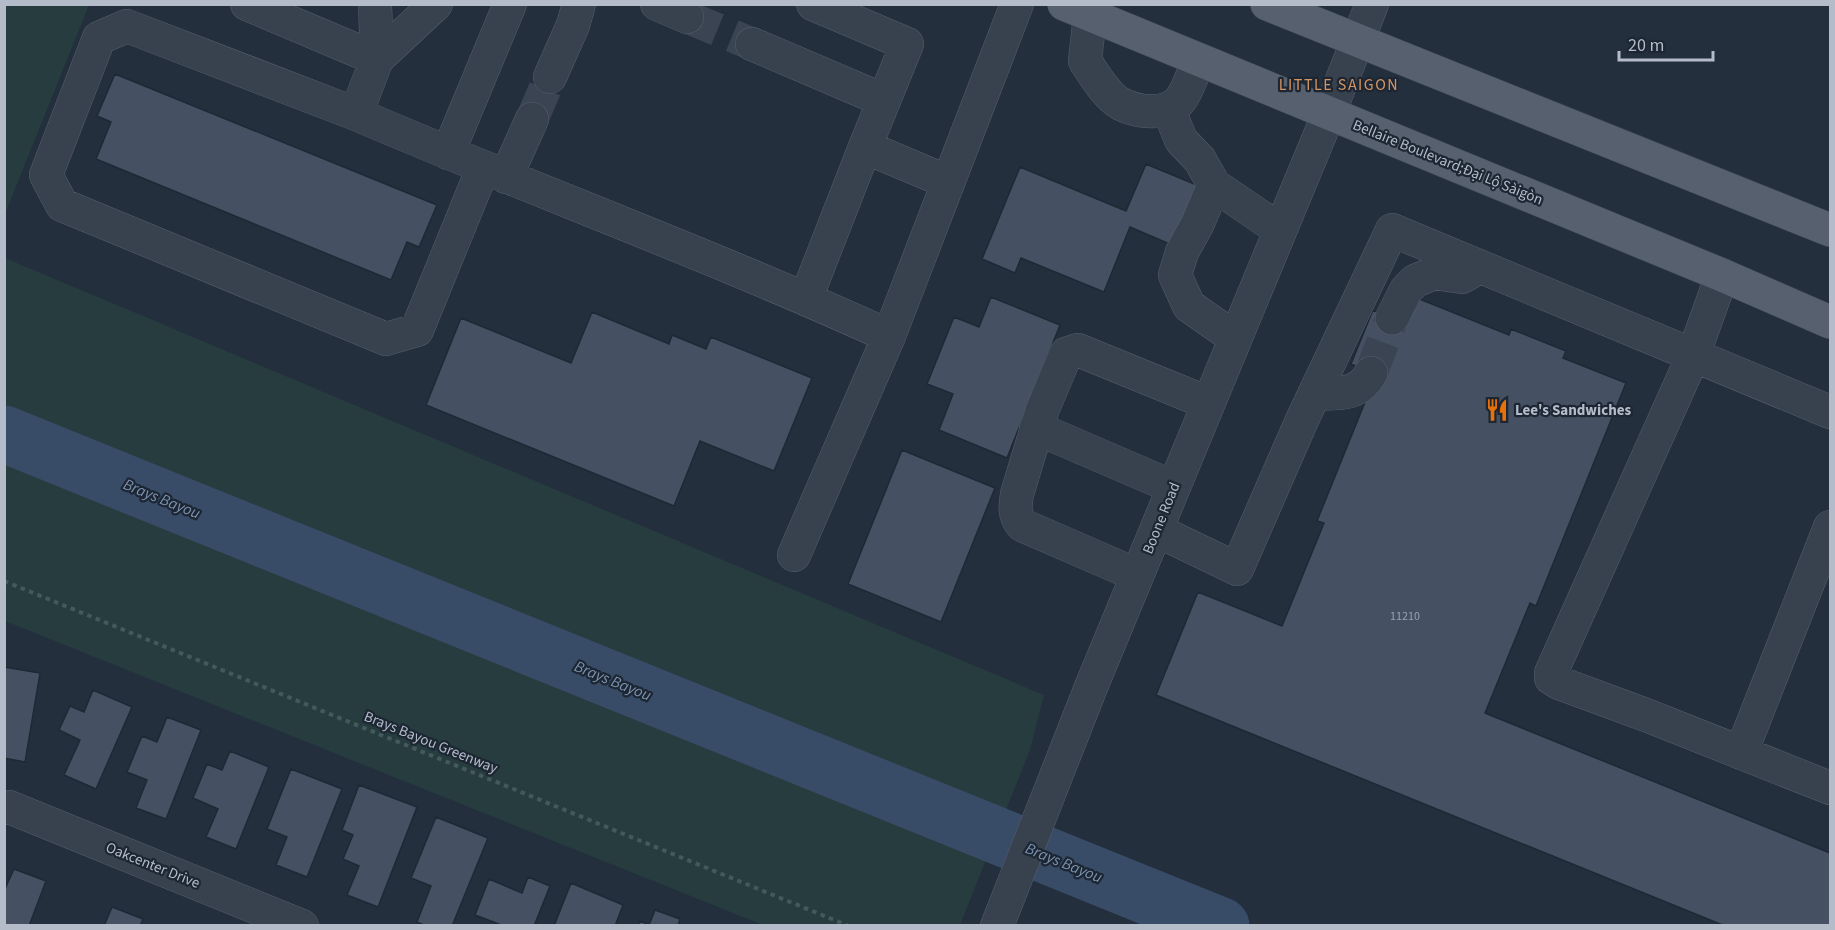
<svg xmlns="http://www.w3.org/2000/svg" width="1835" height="930" viewBox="0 0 1835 930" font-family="'Source Sans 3',sans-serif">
<rect width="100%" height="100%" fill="#242f3e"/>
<!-- green -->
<path fill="#263c3f" d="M5,4L89,5L5,214L4,5Z
M5,258L1044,695L1030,750L960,925H763L5,621Z"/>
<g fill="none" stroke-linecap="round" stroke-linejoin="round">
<!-- river -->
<path stroke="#394c67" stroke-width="57" d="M4,434L1221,926"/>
</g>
<!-- building -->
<path fill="#455162" stroke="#1f2835" stroke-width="1.5" d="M115,74L437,205L419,247L407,242L391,280L96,159L111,122L97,116Z
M1146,164L1204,188L1179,248L1130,227L1104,292L1021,258L1015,273L982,259L1020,167L1126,211Z
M1412,296L1509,335L1511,329L1566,351L1563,358L1626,383L1536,606L1530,603L1485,713L1830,853V926H1725L1156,695L1198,592L1282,626L1324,523L1317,521L1376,375L1351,364L1373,310L1401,322Z
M991,297L1060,325L1007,458L939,430L953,394L927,384L954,317L979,327Z
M592,312L669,344L672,335L706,349L711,337L812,378L774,471L700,441L674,506L426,405L461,318L571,363Z
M902,450L995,488L941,622L848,584Z
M4,667L40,673L25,762L4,758Z
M93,690L132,707L96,789L64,775L80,740L59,730L70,706L84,712Z
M167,717L201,730L166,819L136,808L147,780L127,772L142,736L157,742Z
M230,751L269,767L236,849L206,837L218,809L193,798L207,764L222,770Z
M291,769L342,789L307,877L276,865L287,837L267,829Z
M359,785L417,807L378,907L347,895L359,866L343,859L353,835L342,830Z
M436,817L488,838L452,926H426L417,922L431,886L411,878Z
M14,869L46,881L29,926H4V891Z
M528,877L550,886L534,926H499V924L475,915L489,879L522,893Z
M571,883L623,905L615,926H554Z
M112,907L143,919L140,926H104Z
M655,910L680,919L678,926H638L640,921L649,925Z"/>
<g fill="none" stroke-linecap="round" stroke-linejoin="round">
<!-- minor-tunnel -->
<path stroke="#3a4453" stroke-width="33" stroke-dasharray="33 16" stroke-linecap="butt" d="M687,17L752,44
M532,119L550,77
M1371,373L1392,318"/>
<!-- minor casing -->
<g stroke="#565f6c" stroke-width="34">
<path id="minor" d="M247,4L377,59
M375,4L377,59L356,114C533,190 714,256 889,336L1017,4
M657,4L687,17
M813,4L907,44L865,147
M1090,15L1085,61C1094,74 1106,96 1121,104C1139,113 1168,116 1181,99C1189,88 1193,72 1199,60
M752,44L883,100
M377,59L436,4
M550,77L573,25L579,4
M1169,110L1181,140L1200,160L1214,185L1280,230
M356,114L127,26L99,38L46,175L62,205L386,339L417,330L483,168
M448,153L510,4
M506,177L532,119
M1214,185L1197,225L1182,252L1175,275L1189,306L1235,338
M1722,275L1693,356L1551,673V678L1559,683L1646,715L1830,788
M806,298L865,147L948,182
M1392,318L1406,290L1415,281L1434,273L1462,277L1476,269
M1314,394C1337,393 1358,397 1371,373
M1036,428L1173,487
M1156,530L1237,569L1302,420L1392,230L1830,412
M794,555L889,336
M1137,575L1022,525C1014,515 1015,506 1017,494L1042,411L1066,354L1078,350L1208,403
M1741,753L1830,527
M4,808L9,807L302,926
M997,926L1091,687L1329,113L1372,4"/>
</g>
<!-- major casing -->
<g stroke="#414a57" stroke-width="34">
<path id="major" d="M1064,4L1722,275L1830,322
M1267,4L1830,230"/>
</g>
<!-- path -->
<path stroke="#44595c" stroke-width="4" stroke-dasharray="4.5 4.5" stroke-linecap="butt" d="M4,581L849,926"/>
<!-- minor -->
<use href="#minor" stroke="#38414e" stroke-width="33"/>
<!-- major -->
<use href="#major" stroke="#56606e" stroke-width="33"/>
</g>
<!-- icons -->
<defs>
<g id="restaurant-bare" transform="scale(1.8)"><path d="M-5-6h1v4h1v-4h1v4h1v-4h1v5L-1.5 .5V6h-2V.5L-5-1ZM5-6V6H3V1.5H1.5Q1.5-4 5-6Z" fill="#e8710a" stroke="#1d2633" stroke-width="2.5" paint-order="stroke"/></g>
</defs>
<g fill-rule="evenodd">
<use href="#restaurant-bare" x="1497" y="410"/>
</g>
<g text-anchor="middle" stroke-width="4.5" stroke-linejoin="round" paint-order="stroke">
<!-- number labels -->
<g font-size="12" fill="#98a1af">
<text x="1405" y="620">11210</text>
</g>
<!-- street labels -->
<g font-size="15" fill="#b4bcc9" stroke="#1d2633">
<text transform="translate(1448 162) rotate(22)" y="5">Bellaire Boulevard;Đại Lộ Sàigòn</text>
<text transform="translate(1161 518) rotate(-68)" y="5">Boone Road</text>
<text transform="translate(431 742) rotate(22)" y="5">Brays Bayou Greenway</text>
<text transform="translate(153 865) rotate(22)" y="5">Oakcenter Drive</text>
</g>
<!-- poi labels -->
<g font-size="15" font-weight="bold" fill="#b4bcc9" stroke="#1d2633" text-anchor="start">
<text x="1515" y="415">Lee's Sandwiches</text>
</g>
<!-- neighbourhood labels -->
<g font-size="16" letter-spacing="1.5" fill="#d59563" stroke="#1d2633">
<text x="1339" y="90">LITTLE SAIGON</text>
</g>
<!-- water labels -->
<g font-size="16" font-style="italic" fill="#7c92b1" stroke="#1d2633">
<text transform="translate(162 498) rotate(22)" y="6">Brays Bayou</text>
<text transform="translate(613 680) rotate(22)" y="6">Brays Bayou</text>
<text transform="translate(1064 862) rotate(22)" y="6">Brays Bayou</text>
</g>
</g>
<!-- border -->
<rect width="1835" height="930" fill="none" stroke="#b4bcc9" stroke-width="12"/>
<!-- scale -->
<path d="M1619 51v9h94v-9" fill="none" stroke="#b4bcc9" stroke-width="3"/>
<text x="1628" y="51" font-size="18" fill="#b4bcc9" stroke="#1d2633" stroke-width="4.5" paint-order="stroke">20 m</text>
</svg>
